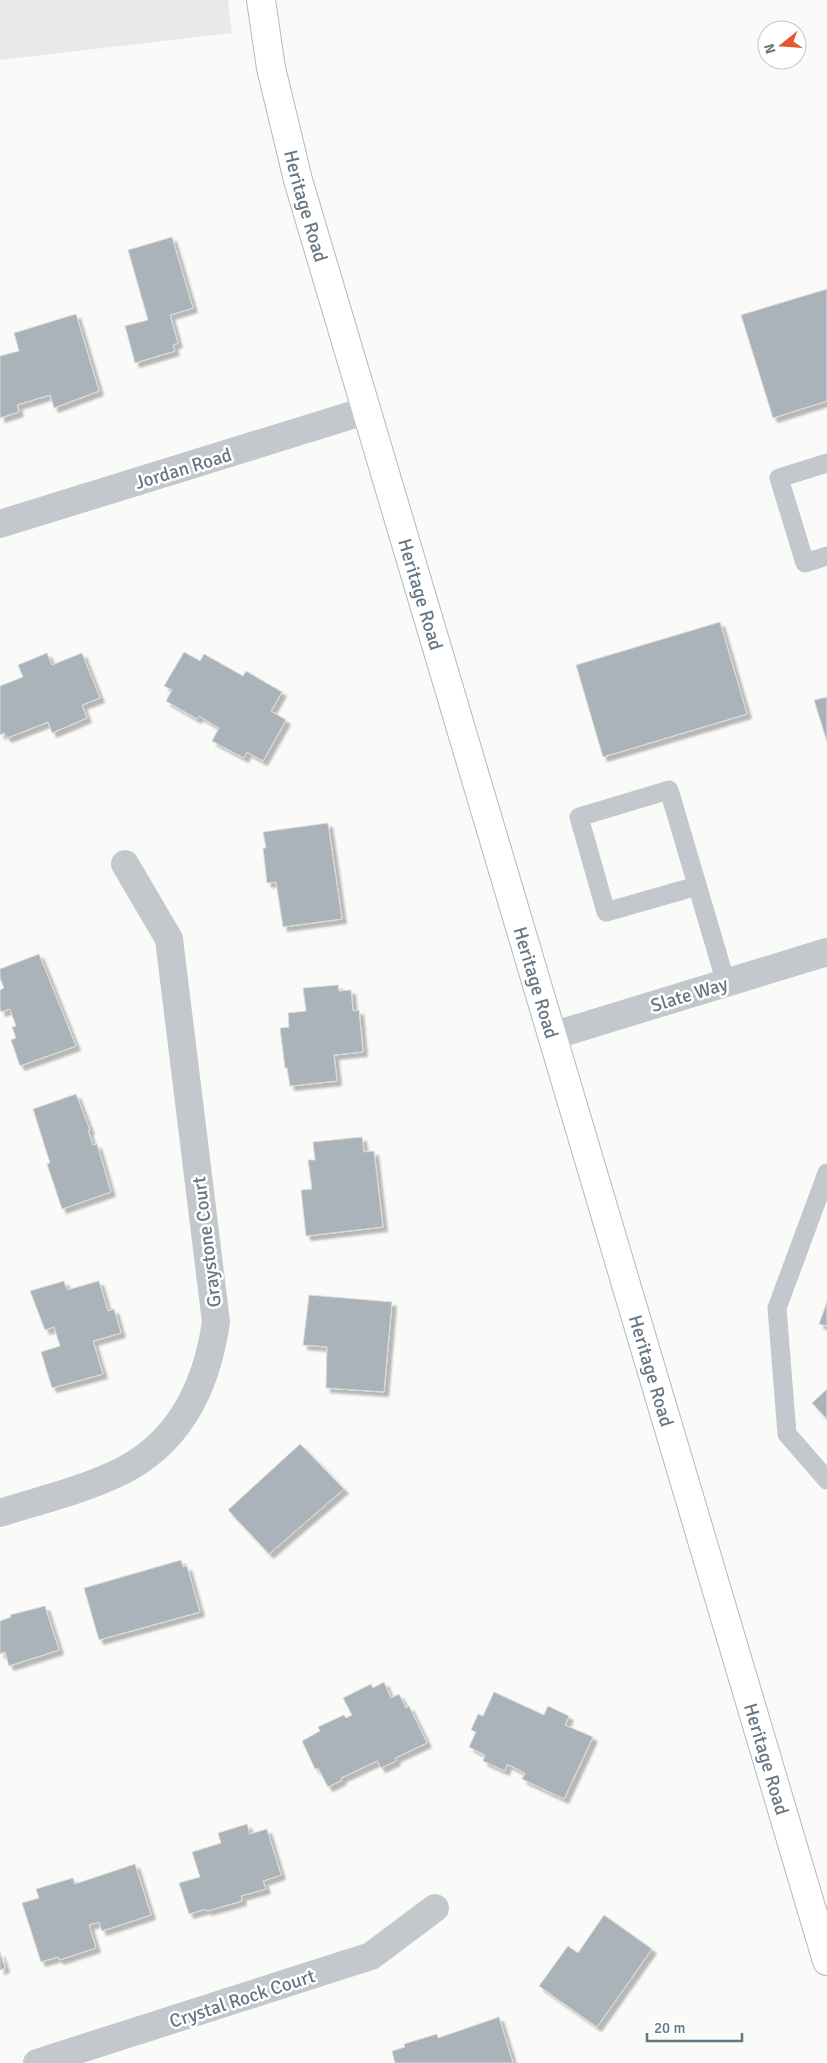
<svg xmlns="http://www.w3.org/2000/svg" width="827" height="2063" viewBox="0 0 827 2063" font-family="Signika,sans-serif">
<defs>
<filter id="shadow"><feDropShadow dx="4.5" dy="4.5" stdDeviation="1" flood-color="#0004"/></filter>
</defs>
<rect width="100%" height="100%" fill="#fafaf8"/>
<!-- built -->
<path fill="#e8e9e9" d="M0,0H228L232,33L0,60Z"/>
<!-- building -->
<path fill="#aab3b9" stroke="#dcdcda" filter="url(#shadow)" d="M172,237L193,308L170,315L178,343L173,345L175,351L135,363L125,326L148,320L128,250Z
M827,289V401L773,418L741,315Z
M76,314L99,391L54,408L50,395L17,405L19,412L0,418V356L19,351L14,333Z
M720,622L747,714L603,757L576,665Z
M184,652L200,661L204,654L243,676L246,671L282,692L271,711L286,720L263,761L247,752L244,758L212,741L219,728L199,716L197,719L166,701L172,690L164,686Z
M47,653L52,665L82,653L100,698L82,705L87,718L52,733L48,722L7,738L4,733L0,735V686L23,677L18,665Z
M827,697V742L814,700Z
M328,823L342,919L283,927L276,882L267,883L263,848H266L263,832Z
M39,954L76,1046L20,1066L11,1040L16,1038L12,1027L16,1026L10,1009L1,1012L0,1009V990L4,988L0,978V969Z
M338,985L339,991L351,990L353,1011L359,1010L363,1052L334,1055L337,1081L290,1086L287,1068H285L280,1028L289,1027L288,1013L306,1011L303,988Z
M76,1094L90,1130H88L93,1145L97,1144L111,1192L62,1209L47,1164L50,1163L33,1109Z
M362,1137L364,1152L374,1151L383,1227L306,1236L301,1190L312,1189L308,1160H315L313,1142Z
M64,1281L67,1290L99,1281L108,1311L114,1309L121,1333L93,1341L103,1374L52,1388L41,1352L60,1346L54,1327L45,1330L30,1291Z
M309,1295L392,1302L384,1392L326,1388L327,1347L303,1345Z
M827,1302V1326L819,1324Z
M827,1389V1419L812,1403Z
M300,1444L344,1489L269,1554L228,1510Z
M181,1560L183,1567L187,1566L200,1612L99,1640L84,1588Z
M45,1606L59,1650L9,1666L5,1652L0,1654V1621L11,1617L10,1615Z
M384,1682L391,1698L399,1694L406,1708L409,1706L427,1743L395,1758L396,1761L381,1768L377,1761L341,1778L342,1780L328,1787L318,1768L315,1769L302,1741L320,1731L318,1727L344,1715L346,1718L352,1715L343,1698L371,1684L373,1688Z
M494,1692L544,1715L548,1706L569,1716L565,1725L593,1737L564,1799L522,1779L525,1773L507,1764L505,1771L483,1761L485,1755L469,1747L476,1732L471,1730L478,1714L483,1716Z
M247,1824L250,1834L267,1829L281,1875L263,1881L266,1889L241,1896L242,1901L207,1911L206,1909L189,1914L179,1883L200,1877L192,1852L221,1843L218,1833Z
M135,1864L151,1915L102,1931L99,1922L89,1925L96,1948L59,1960L58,1957L41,1962L22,1903L39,1898L36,1889L73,1878L75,1884Z
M604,1915L652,1949L597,2027L539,1986L568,1946L578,1953Z
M0,1952L5,1968L0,1970Z
M499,2017L513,2063H395L392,2051L405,2047L404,2044L437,2034L438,2038Z"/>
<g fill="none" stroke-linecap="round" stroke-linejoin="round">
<!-- secondary casing -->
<g stroke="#b3babf" stroke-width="30">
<g id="secondary">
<path id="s1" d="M261,0L271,68L298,180L827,1961"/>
</g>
</g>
<!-- lane -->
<path stroke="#c3c8cc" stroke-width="19" d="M827,463L779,478L805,563L827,556
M697,886L606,912L579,817L669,790L726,983
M827,1173L777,1308L787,1434L827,1480"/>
<!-- street -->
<path stroke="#c3c8cc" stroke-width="28" d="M0,524L365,411
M552,1036L827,952
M0,1513C41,1500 84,1490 122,1471C181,1441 207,1384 216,1322L169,939L125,864
M37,2063L371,1956L435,1908"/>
<!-- secondary -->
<use href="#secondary" stroke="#fff" stroke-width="28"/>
</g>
<g text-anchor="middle" stroke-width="5" stroke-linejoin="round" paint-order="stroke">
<!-- street labels -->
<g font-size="19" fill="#657683" stroke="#fff">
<text dy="7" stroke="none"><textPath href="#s1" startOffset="211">Heritage Road</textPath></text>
<text transform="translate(183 468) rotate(-17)" y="7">Jordan Road</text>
<text dy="7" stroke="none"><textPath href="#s1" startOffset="616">Heritage Road</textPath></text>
<text dy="7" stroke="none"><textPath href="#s1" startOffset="1021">Heritage Road</textPath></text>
<text transform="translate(689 994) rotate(-17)" y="7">Slate Way</text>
<text transform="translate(206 1242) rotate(-97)" y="7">Graystone Court</text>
<text dy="7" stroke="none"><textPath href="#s1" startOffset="1426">Heritage Road</textPath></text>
<text dy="7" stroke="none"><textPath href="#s1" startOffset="1831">Heritage Road</textPath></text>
<text transform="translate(242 1998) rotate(-18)" y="7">Crystal Rock Court</text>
</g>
</g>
<!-- north arrow -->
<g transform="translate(782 45) rotate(253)"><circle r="24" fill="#ffffff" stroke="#c1c8cd"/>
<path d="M0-4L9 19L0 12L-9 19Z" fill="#e4572e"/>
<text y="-8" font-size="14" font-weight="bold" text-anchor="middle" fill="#657683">N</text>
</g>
<!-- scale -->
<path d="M647 2033v8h95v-8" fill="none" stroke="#657683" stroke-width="2.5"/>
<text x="654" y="2033" font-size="15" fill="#657683" stroke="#ffffff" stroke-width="4" paint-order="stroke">20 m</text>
</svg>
